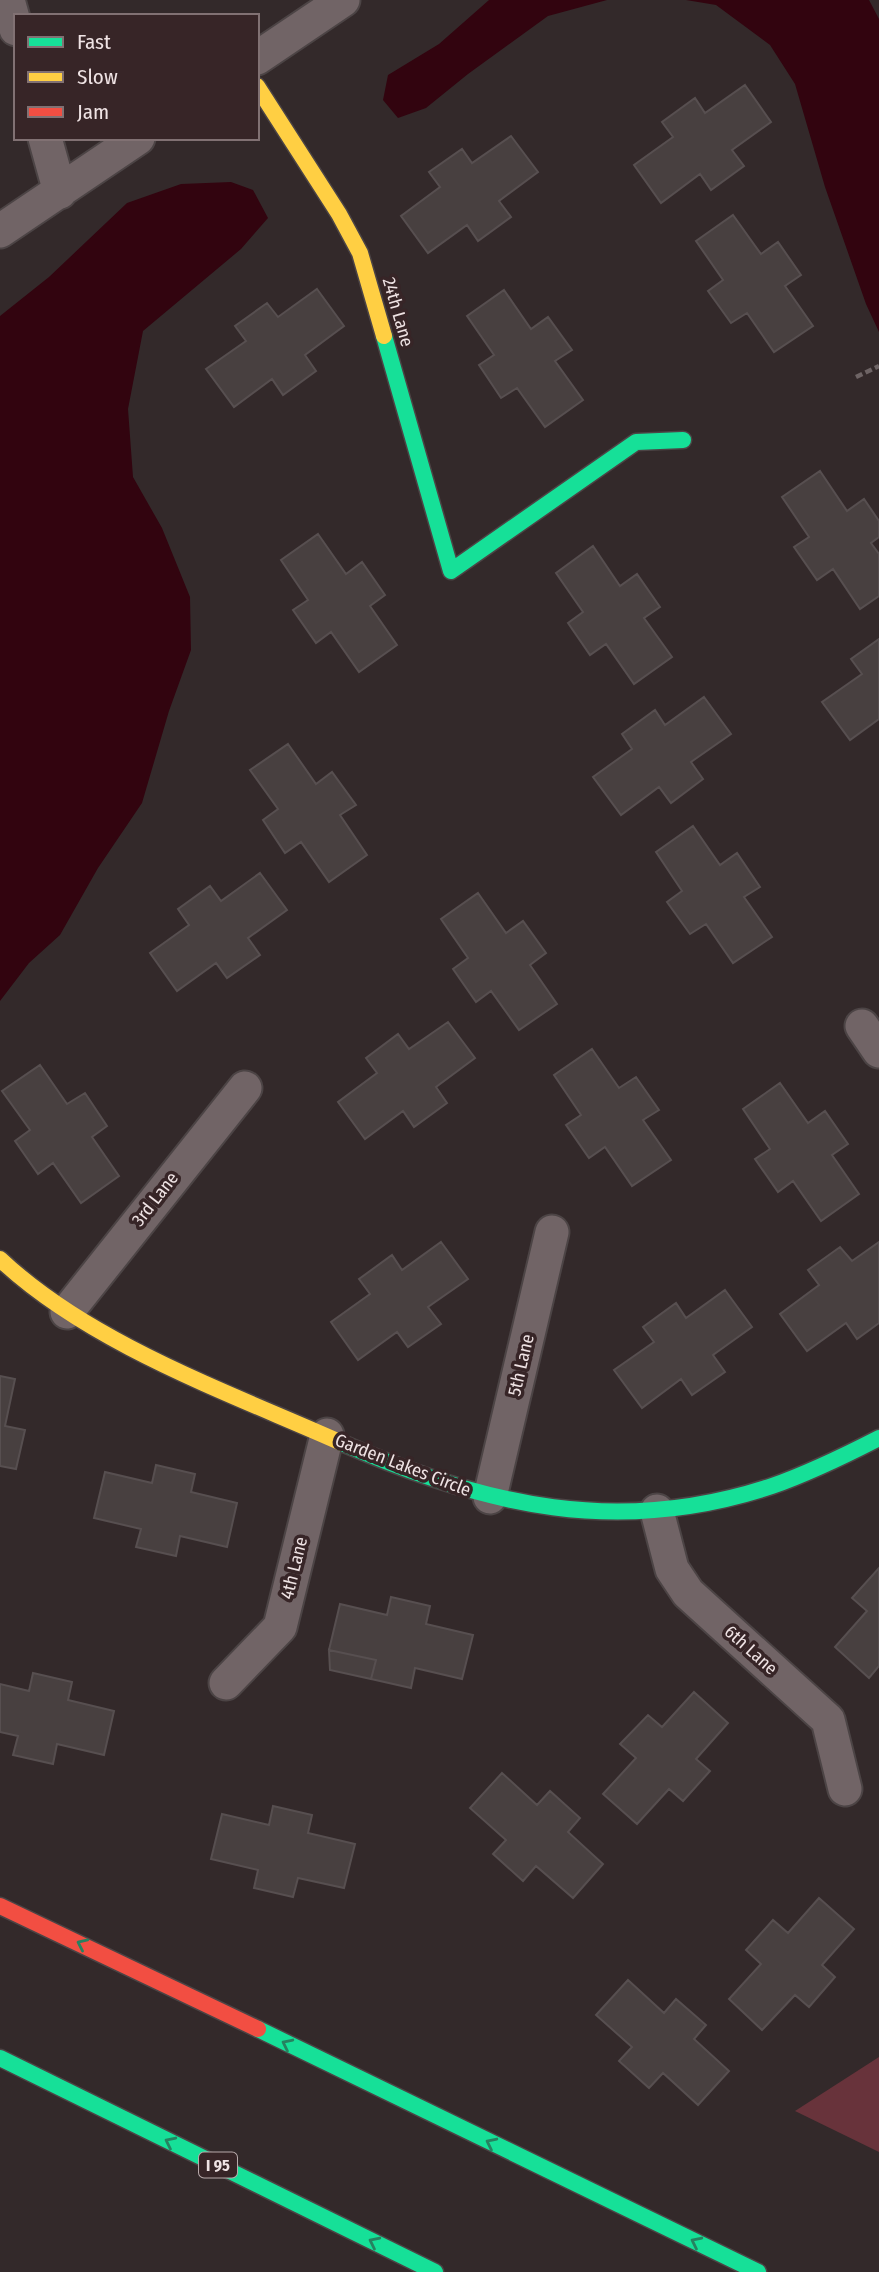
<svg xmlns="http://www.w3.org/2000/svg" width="879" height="2272" viewBox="0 0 879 2272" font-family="'Fira Sans Condensed',sans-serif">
<rect width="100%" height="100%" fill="#33292a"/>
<!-- green -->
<path fill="#68333b" d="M879,2057V2152L795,2111Z"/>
<!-- water -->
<path fill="#32040f" d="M489,0H607L548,16L468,74L426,108L398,118L383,100L388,75L439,44Z
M686,0H869L879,19V332L866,304L825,187L795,84L770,45L716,5Z
M231,182L253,190L268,218L241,249L143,331L128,409L133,477L162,528L190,597L191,650L169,711L142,803L98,868L60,935L29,963L0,1001V316L49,277L127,203L181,184Z"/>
<!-- building -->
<path fill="#484040" stroke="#574f50" stroke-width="2" d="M745,85L771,122L732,150L744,166L711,190L700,174L661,203L634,165L673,137L662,122L695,98L705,113Z
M511,136L538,172L499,201L511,217L478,241L467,225L428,253L401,216L440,187L429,172L462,149L472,163Z
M733,215L761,254L778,242L801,275L785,286L813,326L774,352L747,313L731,323L708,291L723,280L696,241Z
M317,289L344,326L305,355L316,371L283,395L272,379L234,407L206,369L246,341L235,326L267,303L278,317Z
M504,290L531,329L548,317L572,350L555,361L583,400L545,427L517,388L501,398L479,365L494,355L467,316Z
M820,471L847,511L864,499L879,521V537L871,543L879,554V596L860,609L833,569L817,580L794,547L809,537L782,497Z
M318,534L346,574L362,562L385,595L370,606L397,645L359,672L331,632L316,643L293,610L308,600L281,560Z
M593,546L620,586L637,574L660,607L644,618L672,657L634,684L606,644L590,655L568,623L583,612L556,573Z
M879,639V719L850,740L822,702L862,674L851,659Z
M704,697L731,734L691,762L703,779L671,803L659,787L621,815L593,777L632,749L622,734L655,710L665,725Z
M288,744L316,784L332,772L356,805L340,815L367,855L329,882L301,842L285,853L263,820L278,809L250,770Z
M693,826L720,865L737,853L760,887L744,897L772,937L733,963L706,924L690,934L667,902L682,891L656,852Z
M260,873L287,910L248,938L260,955L227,978L216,963L177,991L150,953L189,925L178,909L210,886L221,901Z
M478,893L506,933L523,921L546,953L530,965L557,1004L519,1030L491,991L476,1002L453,969L468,958L441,919Z
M448,1022L475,1058L436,1087L447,1103L414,1127L403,1111L365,1139L338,1102L377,1073L366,1058L398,1034L409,1049Z
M592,1049L619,1088L636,1077L659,1110L643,1120L671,1160L632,1186L605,1147L589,1158L566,1125L581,1115L554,1075Z
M40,1065L67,1104L85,1093L107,1126L92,1137L119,1176L81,1203L53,1163L38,1174L15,1141L30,1130L2,1091Z
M780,1083L808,1123L825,1111L848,1144L832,1155L859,1194L821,1221L793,1181L778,1192L755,1159L770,1149L743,1109Z
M441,1242L468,1279L428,1307L441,1324L408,1347L397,1332L358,1360L331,1322L370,1294L359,1279L392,1255L402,1270Z
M879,1242V1323L857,1339L846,1323L807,1351L780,1314L819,1285L808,1270L840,1247L852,1261Z
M725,1290L752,1327L713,1355L725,1372L692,1395L681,1379L642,1408L614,1370L654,1342L643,1327L676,1303L686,1318Z
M0,1376L15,1379L5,1426L25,1430L16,1469L0,1466Z
M156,1465L195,1474L191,1492L237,1503L227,1547L180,1536L176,1556L136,1547L141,1529L94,1518L105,1472L152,1483Z
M879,1568V1666L869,1678L835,1647L867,1611L852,1598Z
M391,1597L430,1606L426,1624L473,1635L462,1679L415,1668L411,1688L371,1679L376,1660L329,1650L340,1604L387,1615Z
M329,1650L376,1660L371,1679L330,1670Z
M33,1673L72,1682L68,1700L114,1711L104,1755L57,1744L53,1764L13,1755L18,1736L0,1732V1684L29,1691Z
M694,1692L728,1723L696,1759L710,1771L683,1801L669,1789L637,1824L603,1794L636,1758L620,1744L648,1715L662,1727Z
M502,1773L537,1805L550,1791L580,1818L568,1832L603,1864L573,1898L536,1866L523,1881L493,1854L506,1840L470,1808Z
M273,1806L312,1815L308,1833L355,1844L344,1888L298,1878L293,1897L254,1888L258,1870L211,1859L222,1814L269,1825Z
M819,1898L854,1929L822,1965L835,1977L809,2007L795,1995L762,2030L729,1999L761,1964L746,1950L773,1920L788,1933Z
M628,1980L664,2013L676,1999L706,2025L694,2039L729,2071L698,2105L663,2073L649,2088L619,2061L632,2047L596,2015Z"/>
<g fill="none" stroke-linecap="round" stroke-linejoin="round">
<!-- street casing -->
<g stroke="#4c4445" stroke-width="37">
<path id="street" d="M8,0L16,29
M257,58L343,0
M45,138L60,192
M0,231L138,138
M862,1026L879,1051
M67,1312L245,1088
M490,1497L552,1232
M657,1511L672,1569L688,1593L828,1720L845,1789
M226,1683L280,1627L327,1435"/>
</g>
<!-- fast casing -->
<g stroke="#4c4445" stroke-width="19">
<path id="fast" d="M384,336L451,571L636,442L683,440
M342,1443C485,1506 619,1537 772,1486C809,1473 844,1456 879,1438
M258,2029L758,2272
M0,2058L435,2272"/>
</g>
<!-- slow casing -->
<g stroke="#4c4445" stroke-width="19">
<path id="slow" d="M257,86L339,214L360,253L384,336
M0,1259C90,1344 230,1393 342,1443"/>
</g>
<!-- jam casing -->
<g stroke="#4c4445" stroke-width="19">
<path id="jam" d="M0,1906L258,2029"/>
</g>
<!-- path -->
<path stroke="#6e6465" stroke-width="4.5" stroke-dasharray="7 3.5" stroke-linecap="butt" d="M856,377L879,366"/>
<!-- street -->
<use href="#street" stroke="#716466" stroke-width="33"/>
<!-- fast -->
<use href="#fast" stroke="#16e098" stroke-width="16"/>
<!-- slow -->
<use href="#slow" stroke="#ffcf43" stroke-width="16"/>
<!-- jam -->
<use href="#jam" stroke="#f24e42" stroke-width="16"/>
</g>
<!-- one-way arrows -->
<defs><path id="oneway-chevron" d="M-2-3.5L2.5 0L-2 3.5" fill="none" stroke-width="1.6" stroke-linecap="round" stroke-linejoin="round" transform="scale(1.75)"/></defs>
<g stroke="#268260">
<use href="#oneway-chevron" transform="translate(82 1944) rotate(-155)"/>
<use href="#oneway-chevron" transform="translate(287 2044) rotate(-154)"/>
<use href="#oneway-chevron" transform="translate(170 2142) rotate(-154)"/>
<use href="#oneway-chevron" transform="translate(491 2143) rotate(-154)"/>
<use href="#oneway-chevron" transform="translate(374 2242) rotate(-154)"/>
<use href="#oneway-chevron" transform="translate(696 2242) rotate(-154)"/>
</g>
<g text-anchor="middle" stroke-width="7" stroke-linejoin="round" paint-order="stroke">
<!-- shield labels -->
<rect fill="#372527" stroke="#b8aaab" stroke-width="2" x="199" y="2152.5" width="38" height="25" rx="5"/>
<g font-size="16" font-weight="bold" fill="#efe3e4">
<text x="218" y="2171">I 95</text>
</g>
<!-- street labels -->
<g font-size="18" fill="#efe3e4" stroke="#372527">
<text transform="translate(398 312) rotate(74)" y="6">24th Lane</text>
<text transform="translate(155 1199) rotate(-52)" y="6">3rd Lane</text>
<text transform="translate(521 1365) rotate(-77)" y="6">5th Lane</text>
<text transform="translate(403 1465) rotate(21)" y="6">Garden Lakes Circle</text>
<text transform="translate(294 1568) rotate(-76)" y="6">4th Lane</text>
<text transform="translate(751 1650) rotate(42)" y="6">6th Lane</text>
</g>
</g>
<!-- legend -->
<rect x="14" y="14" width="245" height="126" fill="#372527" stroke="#817173" stroke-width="2"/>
<rect x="28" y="37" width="35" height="10" fill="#16e098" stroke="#817173" stroke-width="2"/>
<text x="77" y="49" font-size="21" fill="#efe3e4">Fast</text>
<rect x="28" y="72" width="35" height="10" fill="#ffcf43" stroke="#817173" stroke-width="2"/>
<text x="77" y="84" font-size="21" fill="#efe3e4">Slow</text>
<rect x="28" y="107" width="35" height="10" fill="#f24e42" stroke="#817173" stroke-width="2"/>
<text x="77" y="119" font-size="21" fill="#efe3e4">Jam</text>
</svg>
